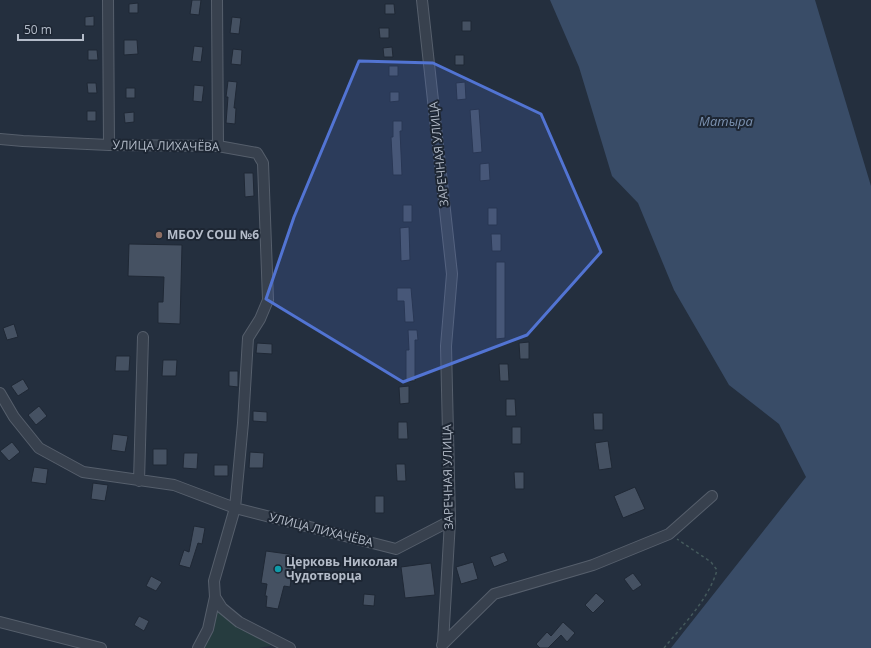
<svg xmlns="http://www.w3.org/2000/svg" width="871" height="648" viewBox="0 0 871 648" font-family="'Open Sans',sans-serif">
<rect width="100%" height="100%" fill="#242f3e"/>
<!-- green -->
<path fill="#263c3f" d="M216,609L227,618L273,642L270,646L259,648H202Z"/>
<!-- water -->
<path fill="#394c67" d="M550,0H815L871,186V648H671L806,477L779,424L729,385L674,290L638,203L612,176L579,67Z"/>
<!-- building -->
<path fill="#455162" stroke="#1f2835" d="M192,0H201L199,15L190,14Z
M138,3V13H129V4Z
M385,4H394L395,14H385Z
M94,16V26H85V17Z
M232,17L241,18L239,34L230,33Z
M462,21H471V31H462Z
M379,28H389V38H380Z
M124,40H137L138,54L124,55Z
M194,46L203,47L201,62L192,61Z
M392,47L393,57H384L383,48Z
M233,49L242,50L241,65L231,64Z
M88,50H97L98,60H88Z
M455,55H464V65H455Z
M389,66H398V76H389Z
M228,81L237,82L234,108H236L235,124L226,123L228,97H226Z
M465,82L466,99L457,100L456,83Z
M87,83H96L97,93H88Z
M194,85L204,86L202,102L193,101Z
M126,88H135V98H126Z
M390,92H399V101L390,102Z
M479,109L482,152L473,153L470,110Z
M87,111H96V121H87Z
M134,112V122L125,123L124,113Z
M393,121H402V131H400L402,175H393L391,137H393Z
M489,163L490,180L480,181V164Z
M244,173H253L254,196L245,197Z
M403,205H412V222H403Z
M488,208H497V225H488Z
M409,227L410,260L401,261L400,228Z
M491,234H501V251H492Z
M129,244L182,245L180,324L158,323V302H163L164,277L128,276Z
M496,262H505V338L496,339Z
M397,288H411L414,322H405L404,301H397Z
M14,324L18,337L7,340L3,328Z
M408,330H417L418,340H415V381H406V350H409Z
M529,342V359H520L519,343Z
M257,343L272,344V354L256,353Z
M116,356H130L129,371H115Z
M163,360H177L176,376H162Z
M499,364H508L509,381H500Z
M229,371H238V387L229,386Z
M23,379L29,389L18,396L11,386Z
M409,386V403L400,404L399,387Z
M506,399H515L516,416H506Z
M39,406L47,416L36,425L28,415Z
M253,411L267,412V422L253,421Z
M593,413H603V430H594Z
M398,422H407L408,439H398Z
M512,427H521V444H512Z
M113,434L128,436L125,452L111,450Z
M608,441L612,468L599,470L595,443Z
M12,442L20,452L9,461L0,451Z
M153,449H167V465H153Z
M250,452L264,453L263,468H249Z
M184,453H198L197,469L183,468Z
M396,464H405L406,481H397Z
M214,465H228V476H214Z
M34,467L48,469L46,484L31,482Z
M514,472H524V489H515Z
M93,483L108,485L105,501L91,499Z
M635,487L645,509L623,518L614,496Z
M375,496H384V513H375Z
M194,526L205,528L202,544L198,543L190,568L179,565L184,550L189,552Z
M266,551L295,555L290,587L284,586L278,609L266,607L267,596H265L267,584L261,583Z
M504,552L508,561L494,567L490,557Z
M473,562L478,579L461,584L456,567Z
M431,563L435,595L405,598L401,567Z
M633,573L642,585L633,591L624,579Z
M151,576L162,582L156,591L146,586Z
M596,593L605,601L593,613L585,605Z
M364,594L375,595L374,606L363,605Z
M139,616L149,621L144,631L134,625Z
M563,622L575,633L567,642L561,635L548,648H540L536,644L547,632L551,636Z"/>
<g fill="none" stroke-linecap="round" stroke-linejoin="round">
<!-- minor casing -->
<g stroke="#565f6c" stroke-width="12">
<path id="minor" d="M108,0L109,145
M217,0L218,146
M422,0L452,274L446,346L450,521L443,643
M0,139L23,141L109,145L218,146L257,153L263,163L268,300L260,319L248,338L243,423L235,508L214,581L215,597L222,608L239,622L290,648
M0,393L14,417L39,448L83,472L174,485L235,508L396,549L450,521
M139,481L143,337
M0,622L101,648
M442,645L494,594L593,565L669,534L712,496
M198,648L208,629L215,597"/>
</g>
<!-- path -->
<path stroke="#44595c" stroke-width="1.5" stroke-dasharray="3 3" stroke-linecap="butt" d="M664,648C683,625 709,599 717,570L711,562L677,539"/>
<!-- minor -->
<use href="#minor" stroke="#38414e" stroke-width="10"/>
</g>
<!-- marked area -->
<path fill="#5274d3" fill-opacity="0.2" stroke="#5274d3" stroke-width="3" stroke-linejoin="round" d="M359,61L433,63L541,114L601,252L527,335L403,382L266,299L294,217Z"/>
<!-- markers -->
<circle fill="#8d6e63" stroke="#1d2633" stroke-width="1.5" cx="159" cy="235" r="4"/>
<circle fill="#0f9aa8" stroke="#1d2633" stroke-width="1.5" cx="278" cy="569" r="4"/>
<g text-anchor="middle" stroke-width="4" stroke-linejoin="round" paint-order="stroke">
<!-- street labels -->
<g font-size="12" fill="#b4bcc9" stroke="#1d2633">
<text transform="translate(166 146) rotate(1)" y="4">УЛИЦА ЛИХАЧЁВА</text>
<text transform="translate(439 154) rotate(-96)" y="4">ЗАРЕЧНАЯ УЛИЦА</text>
<text transform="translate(448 477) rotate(-91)" y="4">ЗАРЕЧНАЯ УЛИЦА</text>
<text transform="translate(321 530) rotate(14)" y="4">УЛИЦА ЛИХАЧЁВА</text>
</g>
<!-- poi labels -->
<g font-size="12" font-weight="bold" fill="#b4bcc9" stroke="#1d2633" text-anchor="start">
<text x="167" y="239">МБОУ СОШ №6</text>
<text x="286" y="566">Церковь Николая<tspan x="286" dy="14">Чудотворца</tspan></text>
</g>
<!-- water labels -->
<g font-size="13" font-style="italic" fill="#7c92b1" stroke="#1d2633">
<text x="726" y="126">Матыра</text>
</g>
</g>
<!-- scale -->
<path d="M18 34v6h65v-6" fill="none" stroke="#b4bcc9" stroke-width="2"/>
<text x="24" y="34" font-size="12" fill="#b4bcc9" stroke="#1d2633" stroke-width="3" paint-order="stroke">50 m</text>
</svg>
